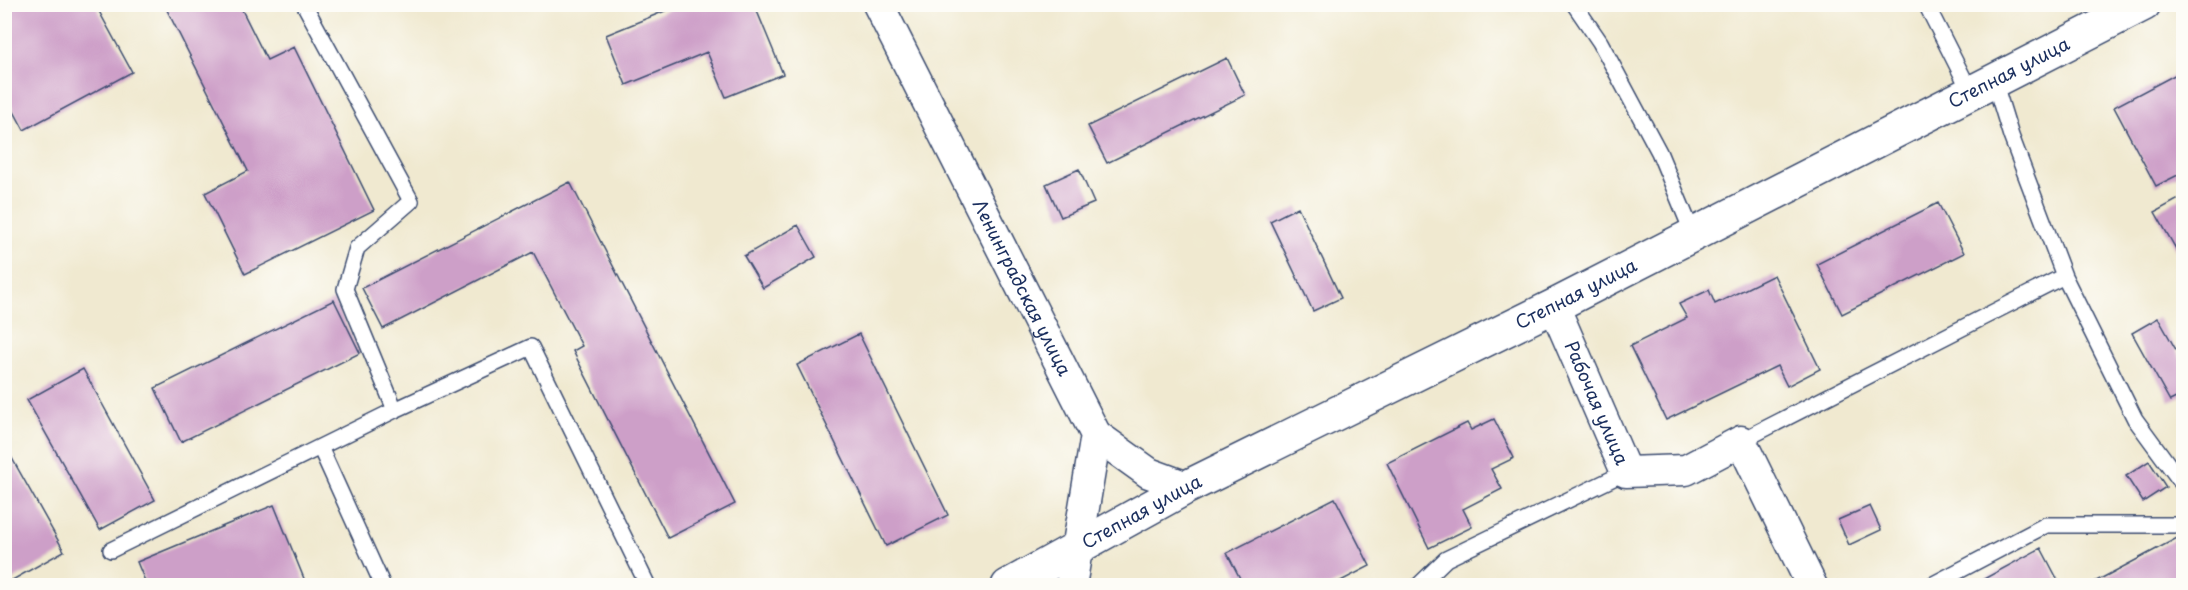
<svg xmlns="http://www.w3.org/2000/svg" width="2188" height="590" viewBox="0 0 2188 590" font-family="'Playpen Sans',sans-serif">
<rect width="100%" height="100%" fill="#fdfcf7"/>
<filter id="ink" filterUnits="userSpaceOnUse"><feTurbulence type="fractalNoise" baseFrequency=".0167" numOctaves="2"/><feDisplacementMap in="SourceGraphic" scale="12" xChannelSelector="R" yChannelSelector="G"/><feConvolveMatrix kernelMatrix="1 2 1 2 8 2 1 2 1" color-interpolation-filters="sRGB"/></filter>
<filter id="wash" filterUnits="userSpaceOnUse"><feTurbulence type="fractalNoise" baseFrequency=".008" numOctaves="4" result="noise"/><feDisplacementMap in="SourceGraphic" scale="24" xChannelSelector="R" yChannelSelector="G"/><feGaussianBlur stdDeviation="1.35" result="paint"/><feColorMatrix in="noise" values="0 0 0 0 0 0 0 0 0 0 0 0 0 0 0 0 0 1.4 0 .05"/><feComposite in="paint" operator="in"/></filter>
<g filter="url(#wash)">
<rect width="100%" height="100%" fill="#f0e9d0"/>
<g id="blocks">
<!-- building -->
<path fill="#cd9fc8" d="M4,4H95L132,72L24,130L4,93Z
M168,4H239L267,60L294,47L374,210L245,274L205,193L248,171L165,6Z
M682,4H754L783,74L726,97L707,52L626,85L606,35Z
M1227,58L1245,95L1107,163L1088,126Z
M2184,70V172L2156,186L2114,107Z
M1079,169L1094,203L1061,217L1046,184Z
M570,182L735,504L668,538L573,351L582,346L533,252L383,329L362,288Z
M2184,196V263L2155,212Z
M1938,203L1964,253L1842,314L1817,264Z
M1298,207L1341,298L1313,311L1270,221Z
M798,225L816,257L763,288L744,256Z
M1774,275L1820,369L1787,386L1777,366L1666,420L1630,346L1687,318L1679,304L1709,290L1715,304Z
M334,300L360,353L181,442L155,388Z
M2158,318L2184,364V394L2170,401L2132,333Z
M859,334L948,515L886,546L797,365Z
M83,369L155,500L100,530L27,400Z
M1494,419L1514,458L1491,469L1502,489L1463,509L1472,527L1429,548L1387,463L1467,423L1471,430Z
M4,444L64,551L9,582L4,573Z
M2149,461L2166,487L2143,502L2126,476Z
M1335,498L1370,566L1331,586H1244L1227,553Z
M274,505L307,586H147L137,562Z
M1870,506L1881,530L1849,545L1838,520Z
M2181,536L2184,541V586H2087Z
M2041,548L2061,586H1971Z"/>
</g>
</g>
<g filter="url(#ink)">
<use href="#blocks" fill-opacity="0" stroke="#3b4b6f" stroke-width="1.5"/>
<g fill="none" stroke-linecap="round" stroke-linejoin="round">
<!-- service casing -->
<g stroke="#3b4b6f" stroke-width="18">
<path id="service" d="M304,4L411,201L357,248L345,289L395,410
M1574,4L1600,42L1659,152L1693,234
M1926,4L1971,93
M1994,81L2011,136L2064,276L2135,419L2184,486
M1741,441L2064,276
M320,447L383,586
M111,550L395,410L531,347L648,586
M1418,586L1446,559L1626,472
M1930,586L2046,525H2184"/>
</g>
<!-- minor casing -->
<g stroke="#3b4b6f" stroke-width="33">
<g id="minor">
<path id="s1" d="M878,4L1096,435L1071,586"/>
<path id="s2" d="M1554,306L1626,472L1686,470L1741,441L1812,586"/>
<path d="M1096,435L1149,473L1187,487"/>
</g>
</g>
<!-- tertiary casing -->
<g stroke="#3b4b6f" stroke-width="36">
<g id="tertiary">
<path id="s3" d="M1008,586L1187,487L1554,306L2144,4"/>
</g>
</g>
<!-- service -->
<use href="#service" stroke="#fff" stroke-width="15"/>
<!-- minor -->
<use href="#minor" stroke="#fff" stroke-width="30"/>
<!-- tertiary -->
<use href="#tertiary" stroke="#fff" stroke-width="33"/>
</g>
</g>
<g text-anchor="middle" stroke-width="4.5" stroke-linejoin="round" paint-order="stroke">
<!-- street labels -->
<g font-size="18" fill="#1b2f5e" stroke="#fdfcf7">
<text dy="6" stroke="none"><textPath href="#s3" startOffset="1125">Степная улица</textPath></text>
<text dy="6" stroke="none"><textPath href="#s1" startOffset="318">Ленинградская улица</textPath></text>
<text dy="6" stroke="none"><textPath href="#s3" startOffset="639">Степная улица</textPath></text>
<text dy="6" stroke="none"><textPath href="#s2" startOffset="106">Рабочая улица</textPath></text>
<text dy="6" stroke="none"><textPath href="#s3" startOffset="153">Степная улица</textPath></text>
</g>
</g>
<!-- margin -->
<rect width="2188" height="590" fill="none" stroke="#fdfcf7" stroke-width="24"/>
</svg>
